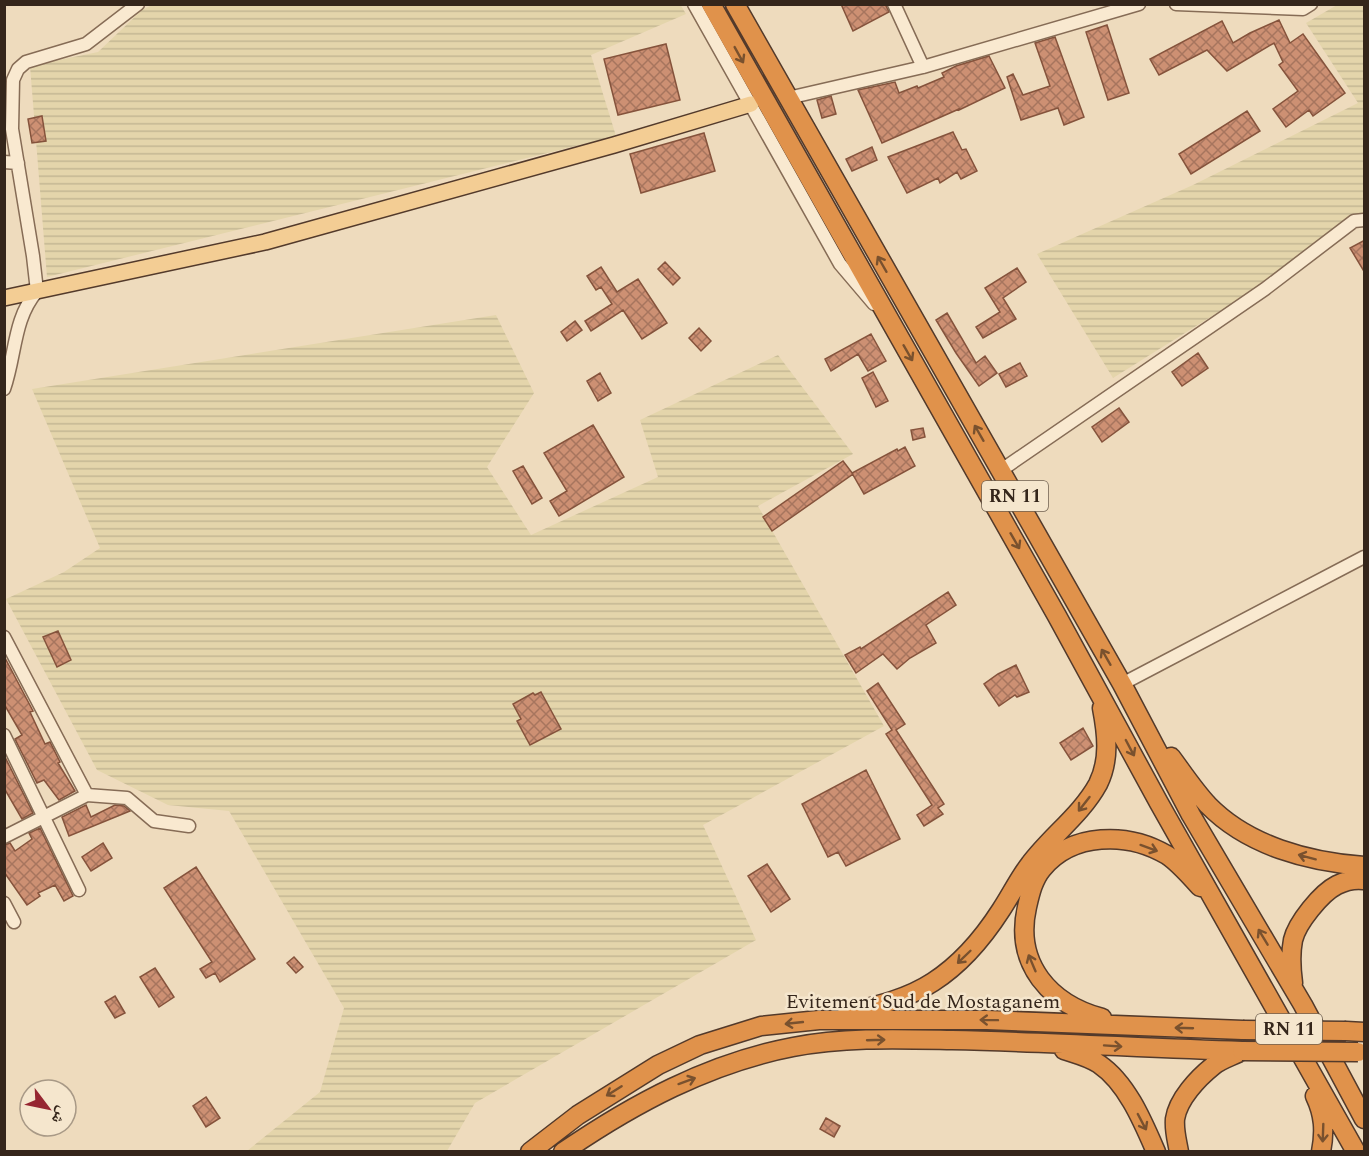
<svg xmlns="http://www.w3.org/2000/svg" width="1369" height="1156" viewBox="0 0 1369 1156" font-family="Spectral,'Noto Naskh Arabic',serif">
<defs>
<pattern id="farmland-rules" width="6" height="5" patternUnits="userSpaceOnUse" patternTransform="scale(1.5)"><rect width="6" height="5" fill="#e4d5ab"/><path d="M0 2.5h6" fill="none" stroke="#c4b793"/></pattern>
<pattern id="building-cross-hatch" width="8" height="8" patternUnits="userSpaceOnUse" patternTransform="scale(1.5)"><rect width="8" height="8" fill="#cd9073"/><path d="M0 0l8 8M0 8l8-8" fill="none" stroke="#a7755e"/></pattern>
</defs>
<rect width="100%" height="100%" fill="#eedbbd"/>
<!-- farmland -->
<path fill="url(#farmland-rules)" d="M680,4L686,14L591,55L616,136L47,277L30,66L98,52L142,10L152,5Z
M1337,5H1364V221L1113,378L1037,254L1193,185L1358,103L1306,23Z
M496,315L534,393L487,467L531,535L658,477L640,420L778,355L853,454L758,506L884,726L703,825L756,940L475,1103L447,1151H247L320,1092L344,1008L229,811L168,805L97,770L6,599L64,572L100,548L32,389Z"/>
<!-- building -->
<path fill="url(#building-cross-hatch)" stroke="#85533c" stroke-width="1.5" d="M841,4H885L889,12L853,31Z
M1279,20L1290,43L1303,34L1345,93L1313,116L1309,110L1286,127L1273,109L1298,91L1279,65L1283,62L1274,43L1227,71L1207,50L1159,75L1150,59L1222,21L1233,43L1250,33Z
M1107,25L1129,93L1108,100L1086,32Z
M1055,37L1084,117L1064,125L1058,108L1021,120L1007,77L1013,74L1023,95L1050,86L1035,43Z
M666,44L680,100L618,115L604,59Z
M989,56L1005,88L959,110V109L882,143L858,90L895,82L899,93L917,86L918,88L944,77L942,73L956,66Z
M831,96L836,114L822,118L817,100Z
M1247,111L1260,131L1191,174L1179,154Z
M42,116L46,141L32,143L28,119Z
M953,132L962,150L966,149L977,171L961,179L957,172L940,183L938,178L907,193L888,157Z
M704,133L715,171L641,193L630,154Z
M872,147L877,160L852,171L846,159Z
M1365,240V273L1350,248Z
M665,262L680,278L673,285L658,269Z
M601,267L617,292L638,279L667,323L642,339L623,310L591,331L585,321L612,304L601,287L596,290L587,276Z
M1017,268L1026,282L1003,298L1016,319L983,338L976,327L1000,312L985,288Z
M947,313L976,363L985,356L997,373L979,386L956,353L936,320Z
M575,321L582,330L567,341L561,332Z
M699,328L711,341L701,351L689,338Z
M871,334L886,361L868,371L858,354L831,371L825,359Z
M1198,353L1208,368L1182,386L1172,372Z
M1020,363L1027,376L1006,387L999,374Z
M873,372L888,401L876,407L862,378Z
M600,373L611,393L598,401L587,381Z
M1119,408L1129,422L1102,442L1092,427Z
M593,425L624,477L559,516L550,501L567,491L544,453Z
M923,428L925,437L913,440L911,430Z
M905,447L915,466L864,494L852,473L897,449L898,451Z
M843,461L853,474L772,531L763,517Z
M523,466L542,498L532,504L513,471Z
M948,592L956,605L926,625L936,643L910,658L897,669L883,654L856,673L845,655L860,647L861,649Z
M58,631L71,660L57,667L43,637Z
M4,656L33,711L30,712L45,744L50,742L60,762L58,763L75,791L59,800L44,780L37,783L15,739L22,735L4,704Z
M1016,665L1029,692L1017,697L1015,695L999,706L984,684L998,674Z
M878,683L905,724L896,730L944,804L938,808L943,814L924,826L917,815L932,805L886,734L892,730L867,691Z
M541,692L561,729L530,745L517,721L521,719L513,704L533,693L535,695Z
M1083,728L1093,746L1071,760L1060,743Z
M4,755L33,813L22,819L4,788Z
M866,770L900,839L846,866L838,852L828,857L802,804Z
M86,805L91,817L115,805L124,806L130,811L69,836L62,817Z
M40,828L73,896L64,901L55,885L38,893L40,896L27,905L4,872V845L10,843L15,851L32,839L29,833Z
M103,843L112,858L91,871L82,857Z
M767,864L790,899L771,912L748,876Z
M196,867L255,959L220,982L215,973L206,978L200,969L212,962L164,888Z
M294,957L303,967L296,973L287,963Z
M155,968L174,997L159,1007L140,977Z
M115,996L125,1013L115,1018L105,1002Z
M206,1097L220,1118L206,1127L193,1106Z
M826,1118L840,1126L834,1137L820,1129Z"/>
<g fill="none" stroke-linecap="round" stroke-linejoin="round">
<!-- minor casing -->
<g stroke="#866c56" stroke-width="15">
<path id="minor" d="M694,4L840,264L874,304
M894,4L923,67
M1176,4L1303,9L1311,4
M788,98L923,67L1139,4
M4,162L18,163
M4,389C16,355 13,319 37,291L33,256L12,129L13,80L18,69L26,62L86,44L138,4
M1000,471L1265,289L1354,221L1364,220
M4,637L87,795
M1122,684L1364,557
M4,735L79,890
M4,837L87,795L127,798L154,821L189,826
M4,903L14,922"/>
</g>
<!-- major casing -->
<g stroke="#533a2b" stroke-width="18">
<path id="major" d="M4,298L265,242L614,145L751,104"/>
</g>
<!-- highway casing -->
<g stroke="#533a2b" stroke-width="21">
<path id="highway" d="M711,4L1057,616L1159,803L1356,1152
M735,4L1122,684L1191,815L1303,1005L1364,1119
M1171,757C1183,773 1194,790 1208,805C1248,846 1309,862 1364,866
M1293,983C1291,968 1290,955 1293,940C1297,923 1321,893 1337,885C1345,881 1356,879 1364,880
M847,1013C876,1006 907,999 933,982C961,964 983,938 1001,910C1011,895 1019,878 1030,864C1051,836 1081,815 1098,784C1110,760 1107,734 1102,708
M1102,1018C1050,1004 1014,964 1027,907C1030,894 1033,880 1042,869C1072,832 1128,832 1167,855C1179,863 1190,876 1200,887
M1346,1031L1364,1032
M1064,1050C1076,1054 1089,1057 1099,1064C1127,1083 1143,1122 1156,1152
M1315,1096C1324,1115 1325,1131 1321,1152
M530,1152L578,1115L658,1065L700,1045L761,1026L819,1020H987L1243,1030
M563,1152C633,1104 709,1063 793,1047C845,1037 899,1039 952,1040C1049,1042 1145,1048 1242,1051
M1179,1152C1177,1140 1174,1131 1175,1119C1178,1099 1198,1078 1213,1066C1220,1060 1230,1057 1238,1053"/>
</g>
<!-- minor -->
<use href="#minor" stroke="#f9e9d0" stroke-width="12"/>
<!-- major -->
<use href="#major" stroke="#f3cd94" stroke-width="15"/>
<!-- highway -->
<use href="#highway" stroke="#e0924b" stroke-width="18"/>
<!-- highway-bridge casing -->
<g stroke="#533a2b" stroke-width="21" stroke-linecap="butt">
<path id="highway-bridge" d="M1243,1030L1346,1031
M1242,1051L1358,1052"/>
</g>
<!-- highway-bridge -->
<use href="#highway-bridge" stroke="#e0924b" stroke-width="18"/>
</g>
<!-- one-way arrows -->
<defs><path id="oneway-shaft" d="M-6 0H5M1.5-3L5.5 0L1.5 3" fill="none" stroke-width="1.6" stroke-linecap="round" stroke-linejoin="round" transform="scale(1.5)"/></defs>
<g stroke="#79512e">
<use href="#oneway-shaft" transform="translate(739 55) rotate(61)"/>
<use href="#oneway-shaft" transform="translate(882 264) rotate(-120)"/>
<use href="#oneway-shaft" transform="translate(908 353) rotate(60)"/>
<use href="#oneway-shaft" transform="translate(979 433) rotate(-120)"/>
<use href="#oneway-shaft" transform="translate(1015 541) rotate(60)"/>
<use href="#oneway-shaft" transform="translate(1106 657) rotate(-120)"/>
<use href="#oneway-shaft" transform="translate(1130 748) rotate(62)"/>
<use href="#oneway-shaft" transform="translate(1084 804) rotate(128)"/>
<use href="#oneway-shaft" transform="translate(1149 848) rotate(20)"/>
<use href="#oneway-shaft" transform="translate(1307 857) rotate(-165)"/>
<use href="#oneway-shaft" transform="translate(1263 937) rotate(-121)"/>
<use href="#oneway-shaft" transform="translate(964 957) rotate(136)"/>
<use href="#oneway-shaft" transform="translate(1032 963) rotate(-113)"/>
<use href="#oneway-shaft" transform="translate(989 1020) rotate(-179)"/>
<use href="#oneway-shaft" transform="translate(794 1023) rotate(174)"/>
<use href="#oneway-shaft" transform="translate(1184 1028) rotate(-178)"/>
<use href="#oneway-shaft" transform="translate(876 1040) rotate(-2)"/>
<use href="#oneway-shaft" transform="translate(1113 1046) rotate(4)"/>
<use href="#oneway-shaft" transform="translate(687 1081) rotate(-20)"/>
<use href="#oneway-shaft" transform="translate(614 1091) rotate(148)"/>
<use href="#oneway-shaft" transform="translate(1142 1122) rotate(62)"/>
<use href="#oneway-shaft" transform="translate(1323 1133) rotate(92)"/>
</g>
<g text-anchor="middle" stroke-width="5" stroke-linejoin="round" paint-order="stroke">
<!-- shield labels -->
<g fill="#f5e6cd" stroke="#6f6050" stroke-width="1.5">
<rect x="982" y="481" width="66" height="30" rx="4.5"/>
<rect x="1256" y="1014" width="66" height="30" rx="4.5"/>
</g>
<g font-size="18" font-weight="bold" fill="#35261b">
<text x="1015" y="502">RN 11</text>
<text x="1289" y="1035">RN 11</text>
</g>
<!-- street labels -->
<g font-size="20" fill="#35261b" stroke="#f5e6cd">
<text x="923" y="1008">Evitement Sud de Mostaganem</text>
</g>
</g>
<!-- border -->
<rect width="1369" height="1156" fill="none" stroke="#35261b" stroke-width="12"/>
<!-- north arrow -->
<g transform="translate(48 1108) rotate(122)"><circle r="28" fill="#f5e6cd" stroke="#a89986" stroke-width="1.5"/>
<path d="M0-4.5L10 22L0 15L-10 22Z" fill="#962631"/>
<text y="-9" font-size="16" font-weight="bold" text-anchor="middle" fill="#35261b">ش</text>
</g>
</svg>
